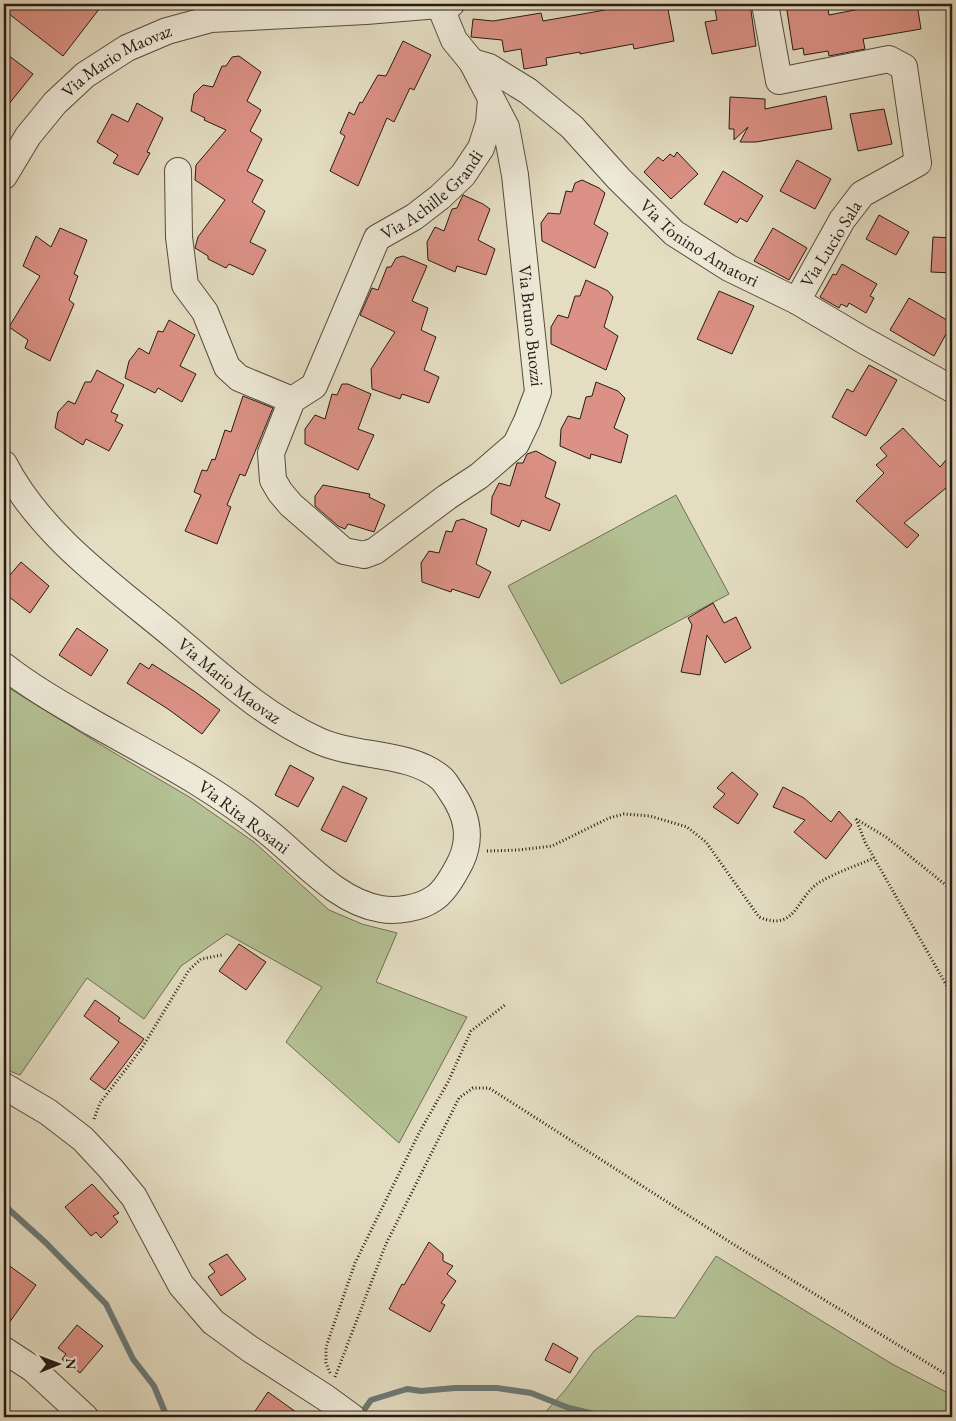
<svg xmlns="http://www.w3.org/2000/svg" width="956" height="1421" viewBox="0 0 956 1421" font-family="'EB Garamond',serif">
<rect width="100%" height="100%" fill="#e4ddc2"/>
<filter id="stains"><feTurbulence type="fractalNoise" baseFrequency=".004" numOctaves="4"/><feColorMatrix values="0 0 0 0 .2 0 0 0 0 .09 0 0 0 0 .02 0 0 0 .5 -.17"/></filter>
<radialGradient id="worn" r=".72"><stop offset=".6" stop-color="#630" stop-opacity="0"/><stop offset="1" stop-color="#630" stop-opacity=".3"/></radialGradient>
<!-- green -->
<path fill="#b4c194" stroke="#6e6e54" d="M676,495L729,594L561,684L508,586Z
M4,685L111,751L191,798L254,842L329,910L362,924L397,933L376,982L467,1017L399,1143L286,1042L322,987L227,934L181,966L144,1019L87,978L20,1075L4,1069Z
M716,1256L892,1364L952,1395V1417L542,1416L566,1389L594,1351L637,1316L675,1318Z"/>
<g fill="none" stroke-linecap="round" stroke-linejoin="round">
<!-- stream -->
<path stroke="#6b7a78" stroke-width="6" d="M4,1205L46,1243L106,1304L133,1359L154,1386L167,1417
M359,1417L371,1400L407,1389L421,1391L455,1388H497L531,1393L569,1408L602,1416L636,1417"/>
</g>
<!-- building -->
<path fill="#db9185" stroke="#281a14" d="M4,4H103L63,56L4,10Z
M616,4H667L674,41L634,49L633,44L580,54V52L546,58L547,65L524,69L521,49L504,52L502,40L471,37L473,19L493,21L541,13L543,21L605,10L604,6Z
M714,4H750L756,46L712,54L705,22L717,20Z
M786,4H827L829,15L865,8V4H917L921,29L863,39L865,49L829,56L828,51L804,55L803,48L793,50Z
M403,41L431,55L414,90L410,88L394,122L387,118L358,186L330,171L345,136L340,133L349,112L354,115L360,102L362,103L378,75L386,76Z
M4,52L33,74L4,110Z
M239,56L261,72L247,101L261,110L250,131L262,139L247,171L263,180L252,202L265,211L250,242L266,250L253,275L229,264L226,268L208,259V256L195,248L198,237L225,200L195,180L196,165L226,130L204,120L205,118L191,111L194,94L203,85L213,87L222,66H226L232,57Z
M826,96L832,129L756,142H740L748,127L734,140V129H729L730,97L765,99V109Z
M137,103L163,118L147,152L150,153L138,175L113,163L118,155L97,142L112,114L128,122Z
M884,109L892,144L858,151L850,114Z
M677,152L698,174L671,199L644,172L658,157L663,161L670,154L674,157Z
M797,160L831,179L815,209L780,191Z
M723,171L763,196L747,222L740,218L737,223L704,204Z
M582,180L599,188L605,193L594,224L608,233L595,268L542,241L541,223L548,213L560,214L566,191L572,192L575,183Z
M463,195L483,204L490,209L478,240L495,249L486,275L457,266L455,272L428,260L427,242L435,227L444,231L452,209L457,208Z
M879,215L909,232L896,255L866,239Z
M60,228L87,240L74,274L78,276L69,300L74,304L50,361L25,348L28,340L9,327L40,276L23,266L36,236L51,247Z
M773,228L807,248L789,280L754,261Z
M933,237L952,238V273L931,272Z
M403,256L427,266L412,301L428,308L421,330L436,337L424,370L439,377L429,403L402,394L400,399L372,389L371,369L395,332L360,315L372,288L378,290L387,267H391L396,258Z
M842,264L877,284L870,296L874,298L866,313L849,303L847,307L841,304L839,308L820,297L833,274L836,275Z
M586,280L608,291L613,297L604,327L618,336L606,370L551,344V327L558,315L568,318L575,296H580Z
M719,291L754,306L732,354L697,339Z
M909,298L952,323L934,356L890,330Z
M169,320L195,335L180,366L196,374L182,402L158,388L155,393L125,378L129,361L139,348L149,354L158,331L163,332Z
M869,365L897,380L866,436L832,417L847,389L853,392Z
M97,370L124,385L111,412L118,415L115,421L123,425L109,451L86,439L83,445L55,428L58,412L68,401L75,404L85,382H91Z
M596,382L618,391L625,398L614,428L628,435L621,463L591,454L590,459L560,446L561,429L568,416L580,419L586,397L592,396Z
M342,384H348L371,394L358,429L374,435L358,470L305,444V429L315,415L325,419L332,394L337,395Z
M243,396L273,408L245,476L240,474L227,505L231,507L217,544L185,531L201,495L194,492L202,470L207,471L212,459L215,460L225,430L231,432Z
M903,428L940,467L952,453V483L904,523L919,535L907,548L856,501L884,473L876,465L887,456L880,448Z
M536,451L556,462L545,497L560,504L550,531L522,520L519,527L491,514L492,497L499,483L510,486L517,463H523L527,454Z
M323,485L370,494L369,497L385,505L374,532L348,524L345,529L338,526L315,506V496Z
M463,519L487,529L476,564L491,572L479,598L452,589L451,592L422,582L421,563L429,551L439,553L446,531L452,532L456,521Z
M21,562L49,586L30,613L4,593V582Z
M713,603L724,623L736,617L751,648L725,663L707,635L700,675L681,672L692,625L688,618Z
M77,628L108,650L91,676L59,655Z
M140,663L149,669L152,664L194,691L220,710L202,734L168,709L127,683Z
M290,765L314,778L298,807L275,795Z
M732,772L758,794L738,824L713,807L725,794L717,788Z
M343,786L367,798L346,842L321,830Z
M783,787L804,798L831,822L839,811L852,825L826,859L794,832L805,820L773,807Z
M239,944L266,962L246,990L219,971Z
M95,1000L120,1018L118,1021L144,1039L105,1090L90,1079L119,1042L84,1016Z
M92,1184L119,1213L113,1216L118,1222L101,1238L96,1232L91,1236L65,1207Z
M429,1242L443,1254V1261L453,1266L447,1274L456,1281L441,1303L445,1305L430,1332L389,1309L402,1284L404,1285Z
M227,1254L246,1279L221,1296L208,1277L215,1272L209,1264Z
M4,1262L36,1285L4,1330Z
M77,1325L103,1346L80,1373L62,1359L66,1354L58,1348Z
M553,1343L578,1358L570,1373L545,1360Z
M268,1392L303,1417H251Z"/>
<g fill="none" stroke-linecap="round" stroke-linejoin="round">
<!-- minor casing -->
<g stroke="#574b40" stroke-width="28">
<g id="minor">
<path d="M765,4L779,81L889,59L904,67L918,163L862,194L842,220L797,301"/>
<path id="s1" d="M440,6L454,40L472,62L506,127L515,175L538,392L527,421L516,444L479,476L447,497L375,551L364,555L344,551L291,505L280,492L273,480L271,453L292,400L314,386L377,238L414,217L440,197L463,175L481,148L489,123L491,99"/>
<path id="s2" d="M472,62L489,67L528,91L572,127L619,179L674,233L729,268L797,301L863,340L952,389"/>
<path d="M178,171L179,237L185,285L205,312L227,367L239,378L292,400"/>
<path id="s3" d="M4,176L28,136L55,103L85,75L127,48L167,31L211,19L366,11L451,4"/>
<path id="s4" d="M4,464C41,536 115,587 176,638C220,675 264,716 317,740C355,758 411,751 442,779C446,783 449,789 452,793C467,815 472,837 461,861C455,873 445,892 433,899C420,908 396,912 381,909C337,902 302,859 268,832C215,788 154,757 95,724C64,706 32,688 4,666"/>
<path d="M4,1086L48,1112L83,1139L111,1169L134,1197L181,1285L213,1322L250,1349L326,1398L352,1417"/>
<path d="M4,1350L33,1369L85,1417"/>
</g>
</g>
<!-- path -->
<path stroke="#281a14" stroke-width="3" stroke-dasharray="1 2.5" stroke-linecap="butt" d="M856,819L865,842L952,995
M856,819L886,837L952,890
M487,851L518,850L552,846L609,818L624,814L650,816L687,827L706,842L759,917C797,933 796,896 820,882C837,872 856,866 874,858
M94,1119L100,1103L142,1048L189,970L201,959L222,955
M330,1373L326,1363V1347L355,1263L419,1133L448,1082L471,1031L505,1005
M335,1377L386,1244L459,1098L473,1088H489L733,1244L952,1378"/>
<!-- minor -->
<use href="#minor" stroke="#ede9d7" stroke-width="26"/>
</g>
<g text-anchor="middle" stroke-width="5" stroke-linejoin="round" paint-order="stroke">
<!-- street labels -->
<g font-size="18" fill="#281a14" stroke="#ede9d7">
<text dy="6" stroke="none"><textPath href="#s3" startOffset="165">Via Mario Maovaz</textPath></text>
<text dy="6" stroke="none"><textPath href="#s1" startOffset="1114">Via Achille Grandi</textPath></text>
<text dy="6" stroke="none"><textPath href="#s2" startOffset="294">Via Tonino Amatori</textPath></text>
<text transform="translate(831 244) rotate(-58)" y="6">Via Lucio Sala</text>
<text dy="6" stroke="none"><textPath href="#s1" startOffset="339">Via Bruno Buozzi</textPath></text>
<text dy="6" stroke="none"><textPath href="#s4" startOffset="315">Via Mario Maovaz</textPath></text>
<text transform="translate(244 817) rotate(37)" y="6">Via Rita Rosani</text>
</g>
</g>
<!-- margin -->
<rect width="956" height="1421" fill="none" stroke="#e4ddc2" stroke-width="20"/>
<rect x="5" y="5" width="946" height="1411" fill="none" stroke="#281a14" stroke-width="2.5"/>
<rect x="10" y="10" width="936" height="1401" fill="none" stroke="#281a14"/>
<!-- north arrow -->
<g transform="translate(58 1364) rotate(89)" stroke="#ede9d7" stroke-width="4" paint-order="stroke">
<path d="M0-4L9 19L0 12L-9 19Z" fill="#281a14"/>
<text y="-8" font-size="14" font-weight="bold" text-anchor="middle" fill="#281a14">N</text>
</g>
<rect width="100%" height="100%" filter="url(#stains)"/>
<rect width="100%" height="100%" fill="url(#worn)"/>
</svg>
